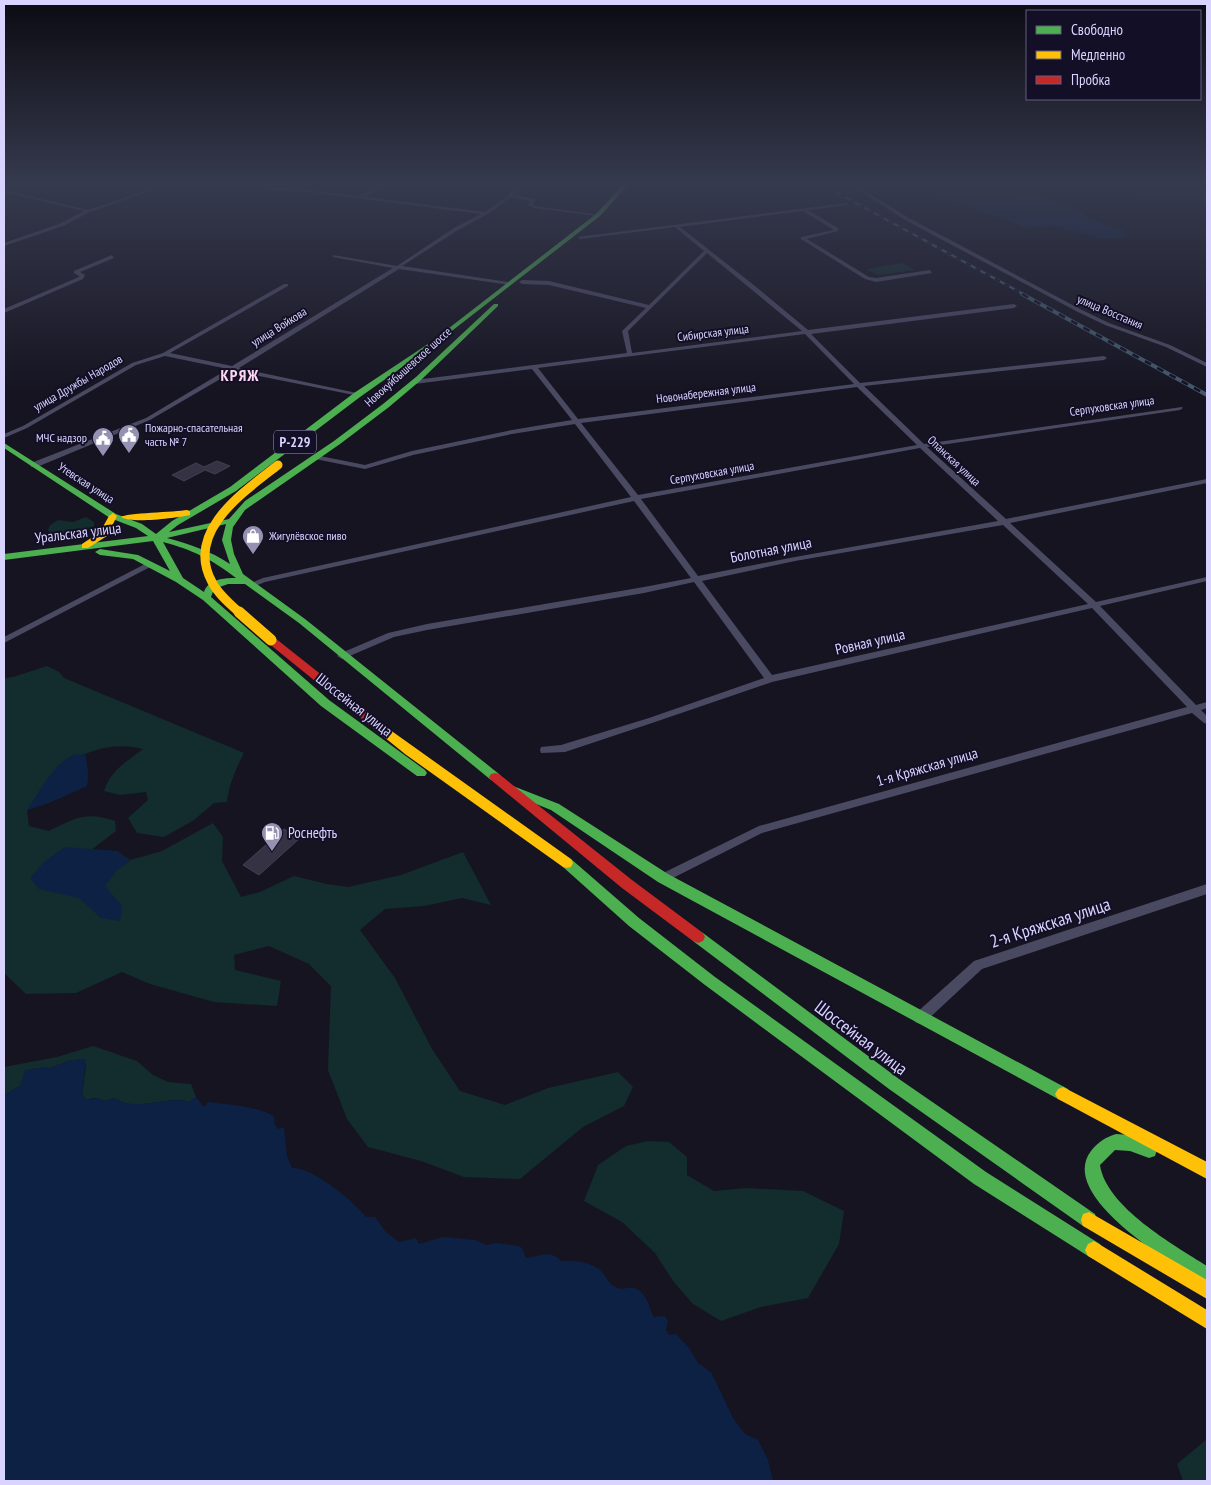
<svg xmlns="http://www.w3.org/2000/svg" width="1211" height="1485" viewBox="0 0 1211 1485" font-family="'PT Sans Narrow',sans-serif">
<rect width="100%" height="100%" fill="#161421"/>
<!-- green -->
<path fill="#132c2d" d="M903,263L914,270L878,275L866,269Z
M86,517L94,522V526L82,533L57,541L53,539L48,530L50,525L58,520L73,522Z
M47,666L59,672L64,678L244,753C236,769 229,784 227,802L214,803L194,820L164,837L137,833L128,818L148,800L146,792L120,795L104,791C110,771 127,761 143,749C123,744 104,746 85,754L88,773L87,786L51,802L27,810L29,826L49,831C75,818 86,811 115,821L116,831L91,850L117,851L130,860L162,851L213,823L223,837L222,861L241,897L260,892L294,876L327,884L348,887L401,875L463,852L491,905L462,898L424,906L385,909L360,930L395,978L432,1049L460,1091L505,1105L548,1088L618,1072L633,1087L624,1106L583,1127L520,1179L464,1177L421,1161L368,1147L347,1119L328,1070L331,986L309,964L269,946L234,955L235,970L281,981L277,1006L214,1002L150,984L122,972L76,993L26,994L4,973V678L13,677Z
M93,1046L137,1061L153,1075L168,1082L191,1084L196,1097L189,1102C170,1094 134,1114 115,1098L104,1101L94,1098L87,1100L82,1095L86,1065L81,1059L68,1061L48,1069L45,1067L32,1069L20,1086L4,1095V1067L57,1057Z
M648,1141L669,1142L687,1157V1175L714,1191L746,1188L803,1191L844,1211L839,1244L808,1298L761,1307L721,1321L693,1304L673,1281L655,1253L622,1222L584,1201L598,1165L626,1146Z
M1207,1439V1481H1183L1177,1464Z"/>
<!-- water -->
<path fill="#0d2144" d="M907,184H967L993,187L1056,201L1073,207L1091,219L1121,230L1127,235L1124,238L1101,239L1055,226L1026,228Z
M1066,184H1093L1116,189L1189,188L1207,190V205L1198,201L1100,193Z
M85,754L88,773L87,786L51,802L27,810C38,794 54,763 73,755C76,754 81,755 85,754Z
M65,847L117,851L130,861L117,870L105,886L122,906L120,921L101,918L79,898L39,889L30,878L44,862Z
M80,1059H86L82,1095L87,1100L99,1098L104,1101L115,1098C132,1113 171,1095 189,1102L196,1097L204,1107L208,1102C225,1104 262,1107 274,1117L275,1125L278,1129L284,1127L287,1156L292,1168C311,1166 355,1202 366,1217H375L386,1232L399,1242L416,1238L419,1244L443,1237L475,1240L487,1245L496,1243L519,1246L522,1248L526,1258C539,1256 551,1249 561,1261C572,1260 593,1262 601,1271C606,1276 609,1285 617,1288C626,1291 632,1283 642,1293C649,1300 649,1309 654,1317L665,1316L668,1322L666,1329L669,1335L676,1334L689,1348L698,1363L711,1372L733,1418L745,1434L758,1440L768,1460L773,1481H4V1095L20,1086L25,1070L45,1067L48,1069L68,1061Z"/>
<!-- building -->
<path fill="#343243" stroke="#433f54" d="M217,461L230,466L215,474L205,470L184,481L172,475L196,463L204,467Z
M284,829L300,838L259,875L243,865Z"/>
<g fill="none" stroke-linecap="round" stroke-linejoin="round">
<!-- street -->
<path fill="#4a4962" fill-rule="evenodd" d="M164,184H171L90,212L63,226L4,246V243L59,224L84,211L4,192V190L88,210Z
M228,184L308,190L359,196L383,184H389L365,197L485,212L507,196L519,184H523L513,195L535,199L533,205L535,206L600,215L598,216L534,208L528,205L530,201L511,197L488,214L458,230L402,266L508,282L510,283V285L399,269L239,368L357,393L359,394V396L234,371L150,420L37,467H31V463L146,418L228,369L165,356L136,365L27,428L4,438V434L23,426L132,363L163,353L284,284H288V286L170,353L232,366L393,268L333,257V255L397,266L454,228L481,214L308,192L277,191Z
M849,184H854L909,218L1082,310L1109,323L1170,345L1207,363V367L1166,347L1105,325L1078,312L905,220Z
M847,203L849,205L808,210L838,228V231L807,239L869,277L876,278L930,270L932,273L876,282L865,279L801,239V237L834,230L803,211L680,227L755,286L808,330L1014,304L1017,306L1014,308L811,334L860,383L1104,356L1107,358L1104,360L864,386L924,444L1182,407L1183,408L1180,410L927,447L1006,519L1207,479V483L1010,523L1096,602L1207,577V581L1100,606L1196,705L1207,702V708L1201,710L1207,716V724L1204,723L1192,713L762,833L663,883L659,881L657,878L659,875L759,826L1187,707L1092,608L772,682L655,722L565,752L541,753L540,750L541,747L561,745L649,718L764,678L694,582L644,593L427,630L394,637L345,658L342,659L337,656L339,654L388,633L427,624L644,587L691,578L634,501L265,582L253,587L249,584L263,578L631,497L575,424L512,434L413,455L365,469L315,459L311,457L315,455L365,465L412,451L512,430L572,420L532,369L415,384L412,382L415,380L627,353L622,331L646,308L549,285L522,284L519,282L522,280L549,281L649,305L704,251L675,227L580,239L578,237ZM707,253L802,331L632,353L628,331ZM805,334L854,384L578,419L538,368ZM857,387L917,445L638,495L581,423ZM920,448L998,521L795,557L698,576L641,499ZM1003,525L1088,604L772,675L702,581L795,561Z
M112,255L114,258L80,272L85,275L83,279L4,313V309L79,277V276L74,273V271Z
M147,563H153L154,565L4,643V637Z
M1207,884V894L982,969L925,1022L920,1024L915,1022L914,1018L915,1014L974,961Z"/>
<!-- fast -->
<path fill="#4caf50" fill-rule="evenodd" d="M624,184H629L600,216L435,344L360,397L236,491L178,525L169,532L229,519L245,501L334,441L383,404L416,377L494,304H498V306L421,380L389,407L340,444L245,510L233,527L231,540L234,554L243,574L305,619L499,774L501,777L499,780H491L299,623L245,584H228L214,589L211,597L329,700L425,770L427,773L425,776H417L321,706L203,600L176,582L133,559L100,555L95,552L100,549L138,555L170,571L153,541L4,560V554L148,536L136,528L110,518L4,448V443L116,514L142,524L156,534L172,521L230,487L354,393L431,342L596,214ZM226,524L222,540L230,564C211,551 189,544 167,538ZM163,542C193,550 211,559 236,578C224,578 208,579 204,592L183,578Z
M513,786L559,804L668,874L1068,1089L1071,1094L1068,1099L1063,1101L1058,1099L658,882L551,810L509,793L507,790L509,787Z
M567,858L571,859L639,918L715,977L986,1172L1100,1244L1103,1250L1100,1256L1094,1259L1088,1256L974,1184L705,985L629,926L563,867L561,863L563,859Z
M698,931L703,933L899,1079L1095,1214L1097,1220L1095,1226L1089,1228L1083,1226L889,1089L693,941L691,937L693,933Z
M1116,1134L1130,1135L1155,1144L1157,1150L1155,1156L1149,1158L1130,1151L1115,1150L1100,1165C1106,1207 1174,1245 1207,1266V1285C1193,1280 1180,1269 1168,1261C1141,1242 1062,1189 1091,1151C1098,1142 1106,1137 1116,1134Z"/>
<!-- slow -->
<path fill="#ffc107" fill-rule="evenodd" d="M187,510L190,511V515C176,518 131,524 121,517C125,513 176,512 187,510Z
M113,513L117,516L107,536L88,548H82V544L100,532L109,516Z
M372,717L571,859L573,863L571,867L567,868L563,867L405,754L368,724L366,721Z
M1063,1087L1207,1162V1179L1058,1099L1055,1094L1058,1089Z
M1089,1212L1207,1280V1299L1083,1226L1081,1220L1083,1214Z
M1094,1241L1207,1310V1329L1088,1256L1085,1250L1088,1244Z"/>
<!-- jam -->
<path fill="#c62828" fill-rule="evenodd" d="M271,637L275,638L376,718L378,721L376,724H368L267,642L266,640Z
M495,773L499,774L632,880L703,933L705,937L703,941L698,943L693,941L622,888L491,780L489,777L491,774Z"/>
<!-- rail-far1 casing -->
<g stroke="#43596b" stroke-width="2.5">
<path id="rail-far1" d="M821,184L1025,295"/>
</g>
<!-- rail casing -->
<g stroke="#43596b" stroke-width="4">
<path id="rail" d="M1022,294L1207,395"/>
</g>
<!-- rail-far1 -->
<use href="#rail-far1" stroke="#130f26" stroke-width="2" stroke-dasharray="5.5" stroke-linecap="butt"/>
<!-- rail -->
<use href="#rail" stroke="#130f26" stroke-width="2.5" stroke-dasharray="7" stroke-linecap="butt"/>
<!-- slow-bridge-far1 -->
<path stroke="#ffc107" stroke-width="9" d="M240,613C230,604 218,594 212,582C184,531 245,491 278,465"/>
<!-- slow-bridge -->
<path stroke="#ffc107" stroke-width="11" d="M239,612L271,640"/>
</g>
<!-- sky -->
<linearGradient id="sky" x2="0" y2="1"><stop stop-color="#0c0b12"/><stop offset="0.47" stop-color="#363a4e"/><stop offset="1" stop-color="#363a4e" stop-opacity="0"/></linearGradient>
<rect width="1211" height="392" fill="url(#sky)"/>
<!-- icons -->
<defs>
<g id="civic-pin" transform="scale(1.125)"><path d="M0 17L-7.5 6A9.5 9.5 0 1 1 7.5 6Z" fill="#9591b1" stroke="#130f26"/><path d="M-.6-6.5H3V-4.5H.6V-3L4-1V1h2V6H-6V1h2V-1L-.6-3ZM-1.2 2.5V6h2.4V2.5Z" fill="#fff"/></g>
<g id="shop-pin" transform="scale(1.125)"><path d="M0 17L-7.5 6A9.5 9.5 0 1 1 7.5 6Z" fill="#9591b1" stroke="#130f26"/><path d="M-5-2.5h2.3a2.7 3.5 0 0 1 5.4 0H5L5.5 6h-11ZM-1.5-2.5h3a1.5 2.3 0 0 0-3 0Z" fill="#fff"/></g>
<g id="fuel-pin" transform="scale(1.125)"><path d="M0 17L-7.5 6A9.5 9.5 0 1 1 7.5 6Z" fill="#9591b1" stroke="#130f26"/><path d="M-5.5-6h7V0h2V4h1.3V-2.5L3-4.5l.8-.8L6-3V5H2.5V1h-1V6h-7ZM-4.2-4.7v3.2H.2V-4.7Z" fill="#fff"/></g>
</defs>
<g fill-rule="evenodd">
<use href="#civic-pin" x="129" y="435"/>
<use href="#civic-pin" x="103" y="438"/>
<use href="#shop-pin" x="253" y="536"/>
<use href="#fuel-pin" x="272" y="833"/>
</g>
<g text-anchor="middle" stroke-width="4" stroke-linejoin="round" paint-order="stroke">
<!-- far-street labels -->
<g font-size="12" fill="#d9d4ff" stroke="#130f26">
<text transform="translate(1110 312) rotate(23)" y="4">улица Восстания</text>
<text transform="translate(279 327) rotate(-32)" y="4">улица Войкова</text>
<text transform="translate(713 333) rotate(-7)" y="4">Сибирская улица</text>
<text transform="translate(408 367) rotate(-42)" y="4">Новокуйбышевское шоссе</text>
<text transform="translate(78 383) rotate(-30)" y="4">улица Дружбы Народов</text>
<text transform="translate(706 393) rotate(-7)" y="4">Новонабережная улица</text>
<text transform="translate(1112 406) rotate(-8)" y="4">Серпуховская улица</text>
<text transform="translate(954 461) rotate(43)" y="4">Опанская улица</text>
<text transform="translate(712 473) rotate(-10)" y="4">Серпуховская улица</text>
<text transform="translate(86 483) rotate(33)" y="4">Утевская улица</text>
</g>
<!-- far-poi labels -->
<g font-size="12" fill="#d9d4ff" stroke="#130f26" text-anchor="start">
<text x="145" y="432">Пожарно-спасательная<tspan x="145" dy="14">часть № 7</tspan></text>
<text x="87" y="442" text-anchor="end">МЧС надзор</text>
<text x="269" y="540">Жигулёвское пиво</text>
</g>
<!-- shield labels -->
<rect fill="#130f26" stroke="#9e99be" stroke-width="1" x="274" y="430.5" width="42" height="23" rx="4"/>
<g font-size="14" font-weight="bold" fill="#d9d4ff">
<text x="295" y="447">Р-229</text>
</g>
<!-- street labels -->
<g font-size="15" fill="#d9d4ff" stroke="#130f26">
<text transform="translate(78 533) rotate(-7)" y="5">Уральская улица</text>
<text transform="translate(771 550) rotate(-11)" y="5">Болотная улица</text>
<text transform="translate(870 642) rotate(-13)" y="5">Ровная улица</text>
<text transform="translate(354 705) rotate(38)" y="5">Шоссейная улица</text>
<text transform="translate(927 767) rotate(-16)" y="5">1-я Кряжская улица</text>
</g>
<!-- poi labels -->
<g font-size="15" fill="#d9d4ff" stroke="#130f26" text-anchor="start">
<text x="288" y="838">Роснефть</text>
</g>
<!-- far-district labels -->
<g font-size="16" font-weight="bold" letter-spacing="1" fill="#ffd6f0" stroke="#130f26">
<text x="240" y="381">КРЯЖ</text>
</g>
<!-- near-street labels -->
<g font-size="18" fill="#d9d4ff" stroke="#130f26">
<text transform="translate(1050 923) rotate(-18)" y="6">2-я Кряжская улица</text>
<text transform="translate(861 1038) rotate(37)" y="6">Шоссейная улица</text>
</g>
</g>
<!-- border -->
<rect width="1211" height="1485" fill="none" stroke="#d9d4ff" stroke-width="10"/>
<!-- legend -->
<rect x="1026" y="10" width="175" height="90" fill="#130f26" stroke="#625e7d"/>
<rect x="1036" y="26" width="25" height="8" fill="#4caf50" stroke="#625e7d"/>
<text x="1071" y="35" font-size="15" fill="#d9d4ff">Свободно</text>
<rect x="1036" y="51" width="25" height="8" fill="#ffc107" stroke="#625e7d"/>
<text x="1071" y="60" font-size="15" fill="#d9d4ff">Медленно</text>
<rect x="1036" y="76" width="25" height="8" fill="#c62828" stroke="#625e7d"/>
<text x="1071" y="85" font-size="15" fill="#d9d4ff">Пробка</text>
</svg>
